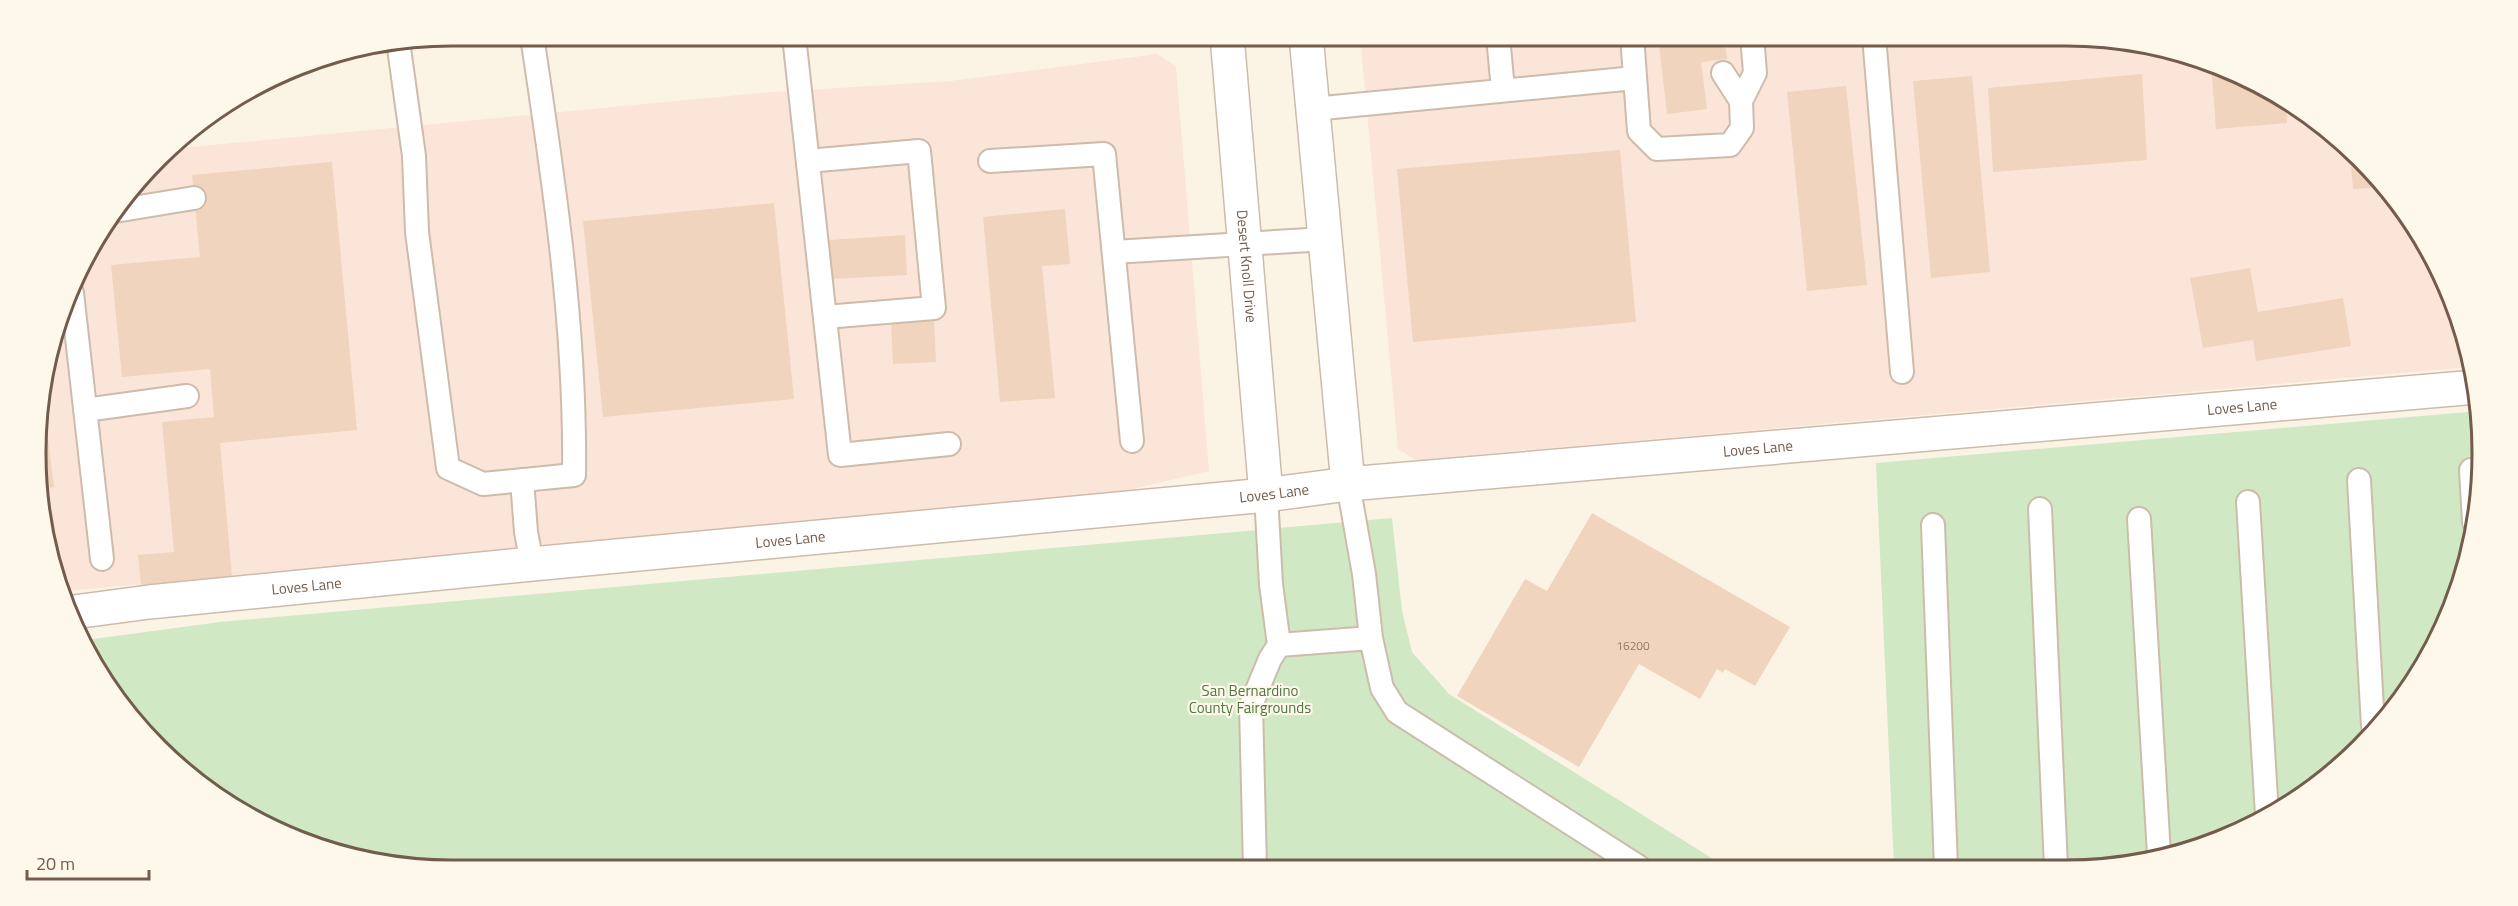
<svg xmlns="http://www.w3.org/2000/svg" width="2518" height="906" viewBox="0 0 2518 906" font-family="'Titillium Web',sans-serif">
<rect width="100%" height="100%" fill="#fbf4e5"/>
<!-- commercial -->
<path fill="#fbe5d9" d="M1373,36H2065L2173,50L2249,79L2319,122L2378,178L2426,244L2460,319L2471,367L1416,460L1398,449L1361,47Z
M1157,54L1176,66L1209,471L1099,497L982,510L797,521L508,552L64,591L50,561L37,481L40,399L79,268L122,199L170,149L760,93L950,81Z"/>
<!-- green -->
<path fill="#d0e8c4" d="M2479,411L2481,480L2468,561L2426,662L2340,766L2249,827L2120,866L1894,867L1876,463Z
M1392,518L1402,611L1412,652L1449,694L1726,867L453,870L345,856L221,800L158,748L106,685L86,640L220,622Z"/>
<!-- building -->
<path fill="#f0d4bd" d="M1658,36H1724L1727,59L1701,62L1707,109L1667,114Z
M2211,64L2249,79L2286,102L2287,123L2216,129Z
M2142,74L2147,160L1993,172L1988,88Z
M1972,76L1990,272L1931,278L1913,81Z
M1846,86L1867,285L1807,291L1787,92Z
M1620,150L1636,322L1413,342L1397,169Z
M2350,152L2378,178L2385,187L2353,189Z
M332,162L357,430L220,443L232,577L141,585L138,555L174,552L162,422L214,417L210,369L122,377L111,265L200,257L192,175Z
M774,203L794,399L603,417L583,221Z
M1065,209L1070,264L1042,266L1055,398L1000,402L983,217Z
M905,235L907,275L832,279L829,240Z
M2250,268L2258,312L2343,298L2351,346L2256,361L2253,340L2203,348L2190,278Z
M934,319L936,362L893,364L891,321Z
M42,391L54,487L38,489L40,399Z
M1592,513L1790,627L1755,686L1725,669L1723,673L1717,669L1700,699L1639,664L1579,767L1457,696L1525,579L1547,591Z"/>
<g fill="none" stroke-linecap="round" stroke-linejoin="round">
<!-- service casing -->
<g stroke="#cdbcab" stroke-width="26">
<path id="service" d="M794,36L840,455L949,444
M1498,36L1503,90
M1632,36L1639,131L1657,149L1730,145L1742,128L1741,101L1755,73L1752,36
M1874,36L1902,372
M398,41L414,156L417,232L448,468L483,484L574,475C576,328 554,182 532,36
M1723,73L1741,101
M1313,109L1635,78
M808,161L919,151L934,308L825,317
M990,161L1104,154L1132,441
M115,211L194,198
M1114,252L1325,239
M72,293L102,559
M85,410L187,396
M2471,470L2474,522
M522,480L526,532L532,564
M2359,480L2373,726
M1348,484L1364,574L1371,638L1382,688L1397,712L1639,867
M2248,502L2267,815
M2040,509L2056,867
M2139,519L2159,855
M1933,525L1946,867
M1279,645L1371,638
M1255,868L1251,705L1270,659L1279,645L1271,584L1266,495"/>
</g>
<!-- minor casing -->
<g stroke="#cdbcab" stroke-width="36">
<g id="minor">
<path id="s1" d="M1227,36L1266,495"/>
<path d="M1306,36L1348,484"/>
<path id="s2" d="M74,612L149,602L532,564L1266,495L1348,484L2476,387"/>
</g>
</g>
<!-- service -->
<use href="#service" stroke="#fff" stroke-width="22"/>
<!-- minor -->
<use href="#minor" stroke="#fff" stroke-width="33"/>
</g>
<g text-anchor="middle" stroke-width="4.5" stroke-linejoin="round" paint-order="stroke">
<!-- number labels -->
<g font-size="12" fill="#927a68">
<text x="1633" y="650">16200</text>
</g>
<!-- street labels -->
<g font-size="15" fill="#735c4b" stroke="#fef8eb">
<text dy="5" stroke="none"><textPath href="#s1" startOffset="231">Desert Knoll Drive</textPath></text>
<text dy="5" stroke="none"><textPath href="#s2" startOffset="2178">Loves Lane</textPath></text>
<text dy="5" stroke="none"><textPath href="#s2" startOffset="1692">Loves Lane</textPath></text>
<text dy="5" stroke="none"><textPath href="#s2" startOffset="1206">Loves Lane</textPath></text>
<text dy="5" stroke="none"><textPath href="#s2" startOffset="720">Loves Lane</textPath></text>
<text dy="5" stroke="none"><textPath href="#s2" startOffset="234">Loves Lane</textPath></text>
</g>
<!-- park labels -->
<g font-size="15" fill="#507843" stroke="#fef8eb">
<text x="1250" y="696">San Bernardino<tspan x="1250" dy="17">County Fairgrounds</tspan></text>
</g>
</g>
<!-- crop -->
<path d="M0 0H2518V906H0ZM452 46H2066A406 406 0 0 1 2472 452V454A406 406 0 0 1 2066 860H452A406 406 0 0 1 46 454V452A406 406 0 0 1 452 46Z" fill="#fef8eb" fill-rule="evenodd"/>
<path fill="none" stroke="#735c4b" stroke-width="3" d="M452 46H2066A406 406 0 0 1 2472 452V454A406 406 0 0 1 2066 860H452A406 406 0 0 1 46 454V452A406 406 0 0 1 452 46Z"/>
<!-- scale -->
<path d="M27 870v9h122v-9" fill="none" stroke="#735c4b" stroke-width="3"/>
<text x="36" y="870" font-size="18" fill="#735c4b" stroke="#fef8eb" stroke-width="4.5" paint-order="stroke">20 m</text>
</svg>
